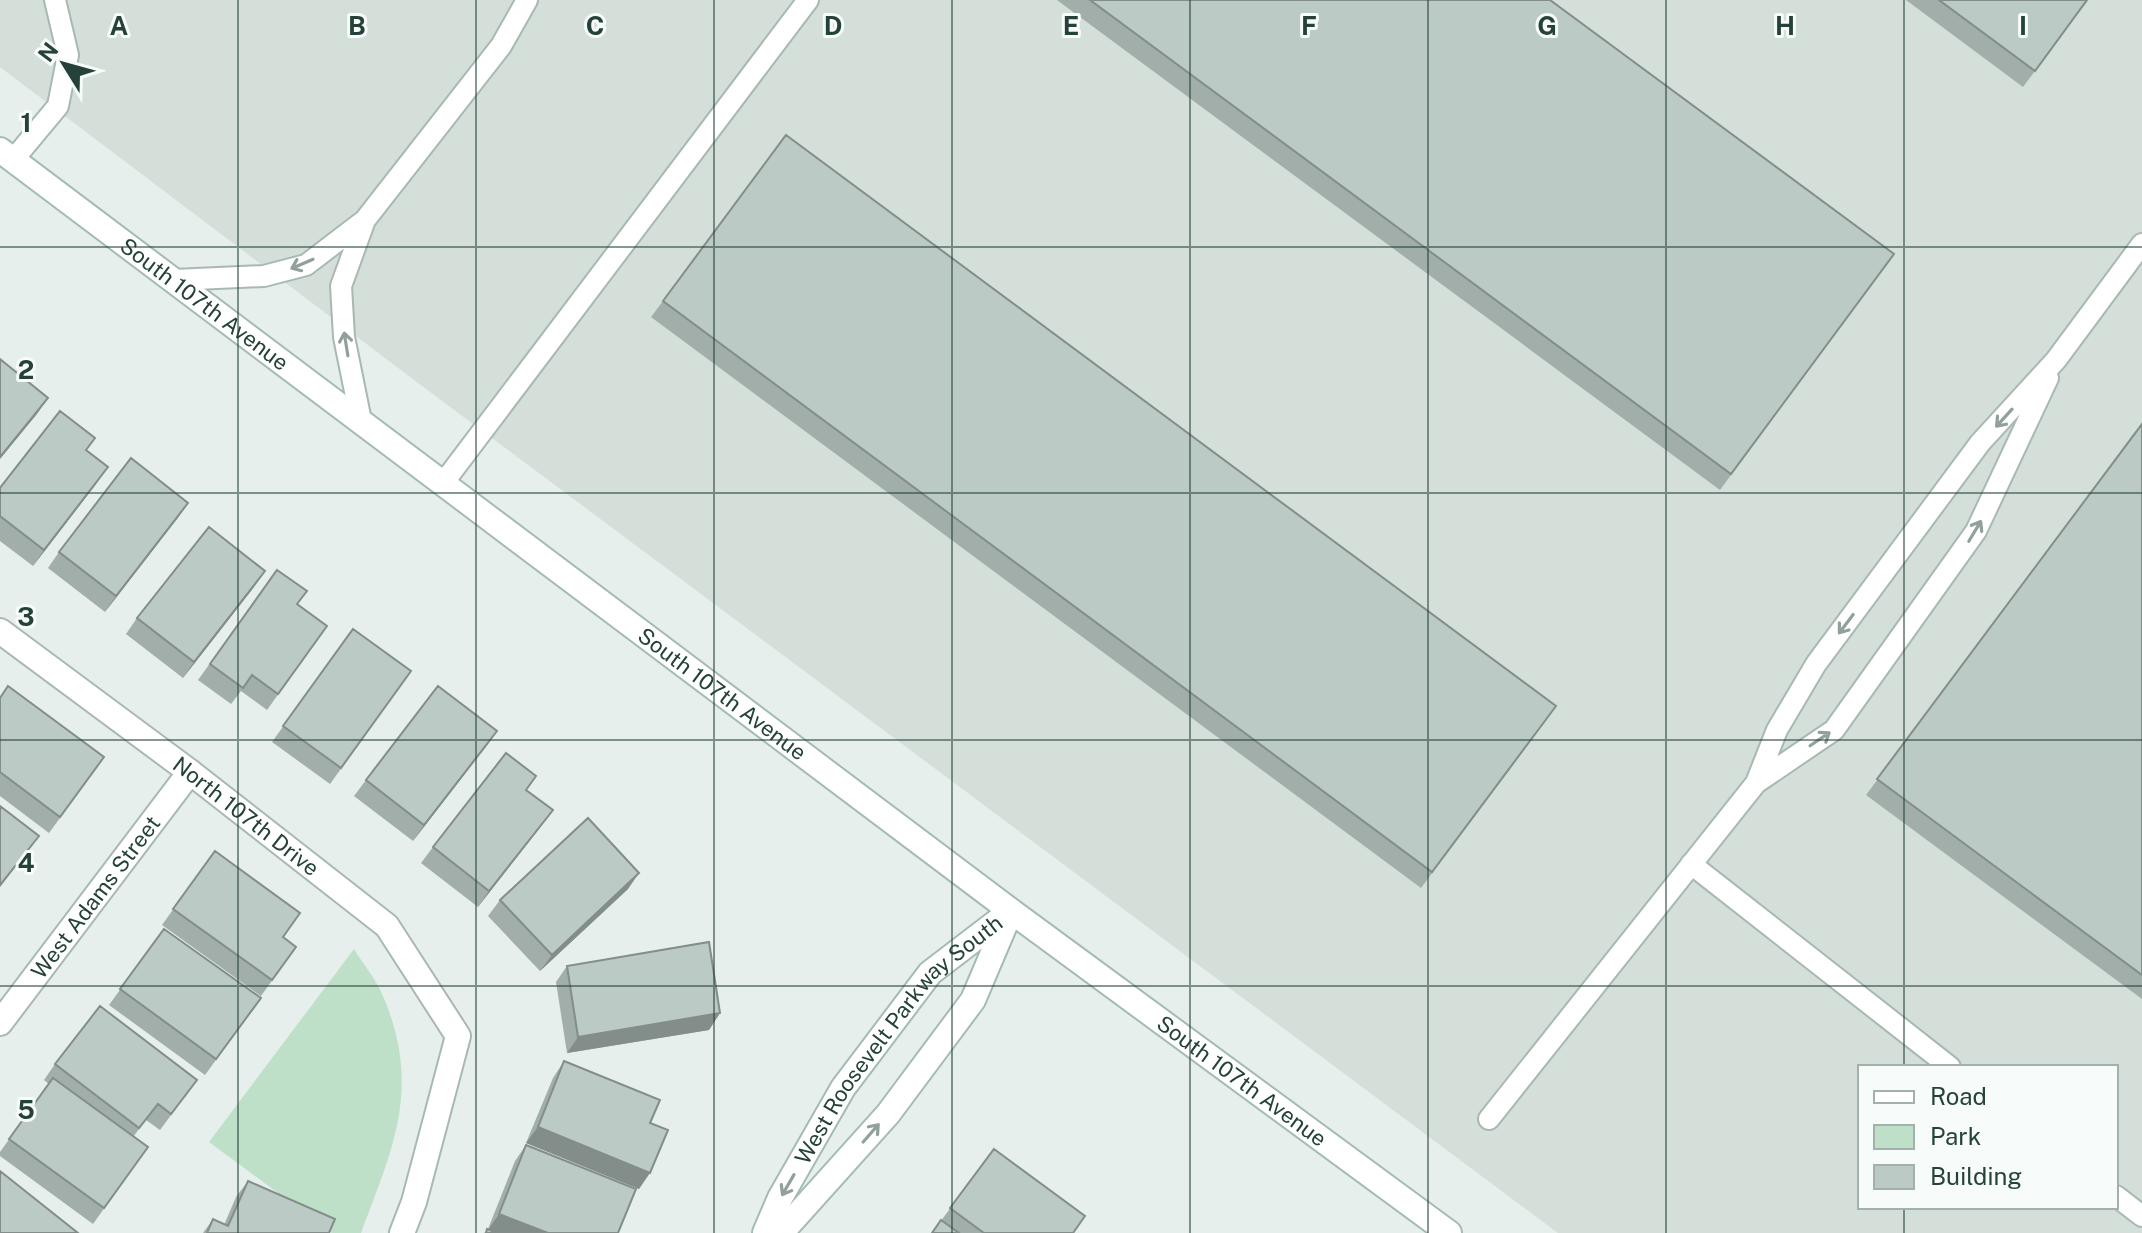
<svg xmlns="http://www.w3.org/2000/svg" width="2142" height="1233" viewBox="0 0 2142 1233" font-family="'Public Sans',sans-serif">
<rect width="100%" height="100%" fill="#e6efeb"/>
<!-- built -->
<path fill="#d4dfda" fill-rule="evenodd" d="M0,0H2142V1233H1558L422,386L0,67ZM1860,1067H2116V1207H1860Z"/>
<!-- green -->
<path fill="#bfe0c8" d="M354,949C363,964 376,979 383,996C422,1088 393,1147 361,1233H332L209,1142Z"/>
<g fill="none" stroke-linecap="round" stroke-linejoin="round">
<!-- lane casing -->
<g stroke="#a8b8b2" stroke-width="24">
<path id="lane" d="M13,160L58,106L68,55L55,0
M174,280L264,276L306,265L365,220L501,46L527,0
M361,421L344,337L341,286L365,220
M444,482L808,0
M1756,783L1834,730L1976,531L2048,378
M1691,864L1950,1067
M1489,1119L1756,783L1777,730L1816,664L1980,443L2056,360L2142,244
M2116,1196L2142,1216"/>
</g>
<!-- street casing -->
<g stroke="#a8b8b2" stroke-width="28">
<g id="street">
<path id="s1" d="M0,631L190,772L387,926L458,1036L414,1202L402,1233"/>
<path id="s2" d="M0,1023L190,772"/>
</g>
</g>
<!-- secondary casing -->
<g stroke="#a4bbb3" stroke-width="28">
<g id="secondary">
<path id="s3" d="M0,150L1011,911L1449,1233"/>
<path id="s4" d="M765,1233L780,1198L843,1088L930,973L1011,911"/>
<path d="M781,1233L888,1114L973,1000L1010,913"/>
</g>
</g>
<!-- lane -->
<use href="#lane" stroke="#fff" stroke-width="20"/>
<!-- street -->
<use href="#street" stroke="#fff" stroke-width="24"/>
<!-- secondary -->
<use href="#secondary" stroke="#fff" stroke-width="24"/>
</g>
<!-- wall -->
<path fill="#a1aea9" d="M1057,0H1550L1894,254L1720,490Z
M1906,0H2088L2023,87Z
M663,301L1545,722L1421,888L651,317Z
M2142,424V999L1866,795Z
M86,451L96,484L33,566L0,541V488Z
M188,503L105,612L48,568L59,552Z
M277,570L297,604L327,626L267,710L241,691L231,704L198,680Z
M254,587L183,678L126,634L137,618Z
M353,629L411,671L330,784L272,742Z
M0,698L92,774L49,833L0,796Z
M497,731L413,841L354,796L366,780Z
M527,790L553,810L478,907L421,863L433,847Z
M215,851L283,937L296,947L261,996L162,925Z
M628,889L540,971L488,916L500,900Z
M164,929L261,998L205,1075L109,1005Z
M567,966L720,1013L709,1030L567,1053L556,982Z
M564,1061L650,1123L639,1189L526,1143L553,1078Z
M55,1064L197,1080L160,1130L146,1120L133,1137L148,1147L93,1224L0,1156V1152L49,1084L44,1080Z
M526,1145L618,1233H484L488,1229L515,1161Z
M994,1149L1073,1233H932Z
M248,1181L329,1233H203L213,1219L224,1225L236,1197Z"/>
<!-- shaded-wall -->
<path fill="#838d89" d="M48,398L37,414L0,459V457Z
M108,467L96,484L33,566L44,550Z
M188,503L177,519L105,612L116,596Z
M265,571L254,587L183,678L194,662Z
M497,731L485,748L413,841L424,825Z
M553,810L541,826L478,907L489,891Z
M39,836L27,852L0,887V885Z
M639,873L628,889L540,971L552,955Z
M720,1013L709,1030L567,1053L578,1037Z
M538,1127L650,1173L639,1189L526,1143Z
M499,1214L548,1233H496L488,1230Z"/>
<!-- building -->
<path fill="#bbcac4" stroke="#838d89" stroke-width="2" d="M1090,0H1550L1894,254L1731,474Z
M1939,0H2087L2035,71Z
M786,135L1556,706L1432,872L663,301Z
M0,359L48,398L0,457Z
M60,411L95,438L86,450L108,467L44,550L0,516V488Z
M2142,424V975L1877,779Z
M131,458L188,503L116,596L59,552Z
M209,527L265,571L194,662L137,618Z
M277,570L307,591L297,604L327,626L278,694L252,675L243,688L210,664Z
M353,629L411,671L341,768L283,726Z
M8,686L104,757L60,817L0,772V698Z
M438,686L497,731L424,825L366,780Z
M506,753L536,776L526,790L553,810L489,891L433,847Z
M0,806L39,836L0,885Z
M588,818L639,873L552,955L500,900Z
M215,851L300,913L283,937L296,947L272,980L173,909Z
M164,929L261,998L216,1059L120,989Z
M709,942L720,1013L578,1037L567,966Z
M100,1006L197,1080L171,1114L158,1104L139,1128L55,1064Z
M564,1061L660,1100L650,1123L668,1130L650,1173L538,1127Z
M53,1078L148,1147L104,1208L9,1139Z
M526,1145L636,1189L618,1233H548L499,1214Z
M994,1149L1085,1216L1073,1233H984L950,1208Z
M0,1171L78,1233H0Z
M248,1181L335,1219L329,1233H207L213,1219L228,1226Z
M941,1220L959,1233H932Z
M487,1229L497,1233H486Z"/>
<!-- one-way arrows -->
<defs><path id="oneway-shaft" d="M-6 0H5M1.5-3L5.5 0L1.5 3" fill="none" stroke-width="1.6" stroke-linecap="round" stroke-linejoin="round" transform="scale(2)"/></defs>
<g stroke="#92a09c">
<use href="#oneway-shaft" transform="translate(302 264) rotate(157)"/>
<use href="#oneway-shaft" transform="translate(346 344) rotate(-99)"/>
<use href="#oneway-shaft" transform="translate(2004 418) rotate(132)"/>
<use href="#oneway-shaft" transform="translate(1975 531) rotate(-59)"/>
<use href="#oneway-shaft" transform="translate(1846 624) rotate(127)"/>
<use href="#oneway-shaft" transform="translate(1820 739) rotate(-34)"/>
<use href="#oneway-shaft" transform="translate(871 1133) rotate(-49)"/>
<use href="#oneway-shaft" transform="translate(788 1185) rotate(120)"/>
</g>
<!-- grid -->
<path fill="none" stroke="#24423a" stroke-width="2" stroke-opacity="0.55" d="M238,0V1233M476,0V1233M714,0V1233M952,0V1233M1190,0V1233M1428,0V1233M1666,0V1233M1904,0V1067M0,247H2142M0,493H2142M0,740H2142M0,986H2142M1904,1207V1233"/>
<g text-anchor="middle" stroke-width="6" stroke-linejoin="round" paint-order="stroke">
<!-- street labels -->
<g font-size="22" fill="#24423a" stroke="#f7fbf9">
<text dy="8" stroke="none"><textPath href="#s3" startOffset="256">South 107th Avenue</textPath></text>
<text dy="8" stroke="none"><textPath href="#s3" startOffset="904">South 107th Avenue</textPath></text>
<text dy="8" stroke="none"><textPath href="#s1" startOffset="308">North 107th Drive</textPath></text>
<text dy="8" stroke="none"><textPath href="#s2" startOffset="158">West Adams Street</textPath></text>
<text dy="8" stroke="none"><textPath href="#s4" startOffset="238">West Roosevelt Parkway South</textPath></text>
<text dy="8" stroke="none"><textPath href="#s3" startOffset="1552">South 107th Avenue</textPath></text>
</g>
</g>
<g font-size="26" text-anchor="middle" font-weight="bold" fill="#24423a" stroke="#f7fbf9" stroke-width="6" stroke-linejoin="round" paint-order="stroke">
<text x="119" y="35">A</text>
<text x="357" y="35">B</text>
<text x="595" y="35">C</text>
<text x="833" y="35">D</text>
<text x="1071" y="35">E</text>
<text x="1309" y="35">F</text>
<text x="1547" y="35">G</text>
<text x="1785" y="35">H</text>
<text x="2023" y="35">I</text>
<text x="26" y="132">1</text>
<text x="26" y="379">2</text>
<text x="26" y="626">3</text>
<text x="26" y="872">4</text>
<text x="26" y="1119">5</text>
</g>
<!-- legend -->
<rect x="1858" y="1065" width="260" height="144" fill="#f7fbf9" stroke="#a3b1ad" stroke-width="2"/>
<rect x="1874" y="1091" width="40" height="12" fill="#ffffff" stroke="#a3b1ad" stroke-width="2"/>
<text x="1930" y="1105" font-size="24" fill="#24423a">Road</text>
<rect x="1874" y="1125" width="40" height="24" fill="#bfe0c8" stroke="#a3b1ad" stroke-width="2"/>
<text x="1930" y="1145" font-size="24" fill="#24423a">Park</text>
<rect x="1874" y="1165" width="40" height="24" fill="#bbcac4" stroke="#a3b1ad" stroke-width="2"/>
<text x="1930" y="1185" font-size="24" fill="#24423a">Building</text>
<!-- north arrow -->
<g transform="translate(64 64) rotate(307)" stroke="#f7fbf9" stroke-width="6" paint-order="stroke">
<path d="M0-6L14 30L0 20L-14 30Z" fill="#24423a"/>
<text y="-12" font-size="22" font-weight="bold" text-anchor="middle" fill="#24423a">N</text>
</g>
</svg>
